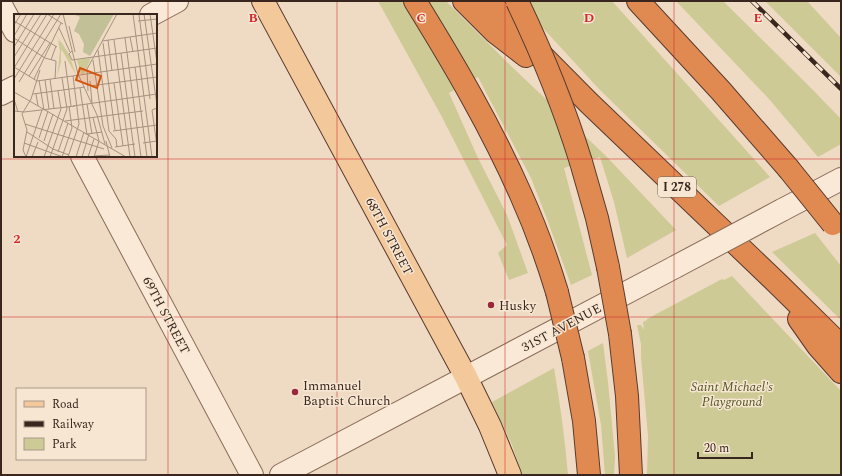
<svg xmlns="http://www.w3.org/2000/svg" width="842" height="476" viewBox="0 0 842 476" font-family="Spectral,serif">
<rect width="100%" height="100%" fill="#efdac3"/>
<!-- green -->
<path fill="#cdca96" d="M378,1H446L512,67L606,156L676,230L627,258L614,202L600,157L564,168L592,275L571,285L547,219L531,178L478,77L449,93L478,158L507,215L528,273L509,280L498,253L507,245L442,117Z
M518,1H612L770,177L719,206L599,89Z
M676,1H723L811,88L841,119V144L818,157L769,99Z
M765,1H807L841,38V77Z
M815,233L841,266V320L772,252Z
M732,276L841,391V475H647L648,436L641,357V344L637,325H641L644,330L643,322L647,320V319L722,279L724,280Z
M603,343L608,382L615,456L614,475H605L601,425L588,351Z
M554,368C560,403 565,439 568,475H522L512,445L492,402Z"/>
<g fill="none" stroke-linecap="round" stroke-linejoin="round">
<!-- street casing -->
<g stroke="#896b59" stroke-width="24">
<path id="street" d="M1,5L15,31
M151,15L177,1
M1,94L15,87
M82,156L252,475
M782,210L841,179
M281,475L675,267"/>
</g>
<!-- primary casing -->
<g stroke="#573a2e" stroke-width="24">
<path id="primary" d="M263,1L466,377L490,426L510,475"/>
</g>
<!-- highway casing -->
<g stroke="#573a2e" stroke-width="24">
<path id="highway" d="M415,1C454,64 491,127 521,195C535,226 547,259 557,292
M464,1L495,32L526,56
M488,1L589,103L777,283L841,346
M638,1L721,91L788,168
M581,162L597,218L608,267
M799,319L818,346L841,372
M620,334L627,396L631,475
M573,358L584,421L589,475"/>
</g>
<!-- street -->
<use href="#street" stroke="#f9e9d6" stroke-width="22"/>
<!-- primary -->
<use href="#primary" stroke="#f3c89a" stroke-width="22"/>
<!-- highway -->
<use href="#highway" stroke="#e08a52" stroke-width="22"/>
<!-- rail casing -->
<g stroke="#39261e" stroke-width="4.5">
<path id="rail" d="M752,1L841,89"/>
</g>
<!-- rail -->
<use href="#rail" stroke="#f6e6d2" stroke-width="3" stroke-dasharray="9" stroke-linecap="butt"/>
<!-- street-bridge casing -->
<g stroke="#896b59" stroke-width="24" stroke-linecap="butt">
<path id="street-bridge" d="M675,267L782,210"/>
</g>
<!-- highway-bridge casing -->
<g stroke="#573a2e" stroke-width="24" stroke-linecap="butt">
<path id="highway-bridge" d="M517,1C542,53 564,107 581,162
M788,168L833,224
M608,267L620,334
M557,292L573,358"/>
</g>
<!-- street-bridge -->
<use href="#street-bridge" stroke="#f9e9d6" stroke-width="22"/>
<!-- highway-bridge -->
<use href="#highway-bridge" stroke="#e08a52" stroke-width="22"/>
</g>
<!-- grid -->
<path fill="none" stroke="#d62828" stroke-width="1" stroke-opacity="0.55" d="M168,1V475M337,1V475M505,1V475M674,1V475M1,159H841M1,317H841"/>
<!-- markers -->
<g fill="#99283c" stroke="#f6e6d2" stroke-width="1.5">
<circle cx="491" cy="305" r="4"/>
<circle cx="295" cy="392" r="4"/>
</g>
<g text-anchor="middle" stroke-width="3" stroke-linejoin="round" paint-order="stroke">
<!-- shield labels -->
<rect fill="#f6e6d2" stroke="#726054" stroke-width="1" x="658" y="177" width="38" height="20" rx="3"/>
<g font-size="12" font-weight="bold" fill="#39261e">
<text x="677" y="191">I 278</text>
</g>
<!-- street labels -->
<g font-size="13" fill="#39261e" stroke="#f6e6d2">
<text transform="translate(390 236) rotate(62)" y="5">68TH STREET</text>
<text transform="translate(167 315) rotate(62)" y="5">69TH STREET</text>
<text transform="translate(561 327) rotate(-28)" y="5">31ST AVENUE</text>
</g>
<!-- poi labels -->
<g font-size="13" fill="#39261e" stroke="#f6e6d2" text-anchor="start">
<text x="499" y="310">Husky</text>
<text x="303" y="390">Immanuel<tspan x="303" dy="15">Baptist Church</tspan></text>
</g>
<!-- park labels -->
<g font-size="13" font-style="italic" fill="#515624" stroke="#f6e6d2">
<text x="732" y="391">Saint Michael's<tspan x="732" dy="15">Playground</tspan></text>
</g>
</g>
<!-- overview -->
<g transform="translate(14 14)">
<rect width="143" height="143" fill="#efdac3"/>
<path d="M42,20L55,40L62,61L48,36L47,38V48L43,63L46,37L44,26L47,29ZM77,44L70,60H67L63,46Z" fill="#cdca96"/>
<path d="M59,0H100L76,42L69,38L70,30L65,20L60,17L66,3Z" fill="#c2c096"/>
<path fill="none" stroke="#a69281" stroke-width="1" d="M33,0L49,10M49,0L64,60L83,101L91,130M119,0L138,143M130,0L143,91M136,0L143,49M125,1L136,85M0,7L43,33M124,7L143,5M0,11L7,0M55,12L61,38M45,14L56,38M0,22L13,0M116,23L119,38M0,24L31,44L42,47L41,65M111,24L127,143M94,26L98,57M100,26L116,143M88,27L143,19M89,29L101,116M0,33L20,0M84,36L95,117L102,125L103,133M58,37L55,40L58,46L143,34M107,39L121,143M0,43L27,0M37,46L42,32M79,46L89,112L98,134M51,47L57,92M0,53L23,67L143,50M121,53L133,143M0,54L33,0M15,62L36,29M0,65L40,0M20,65L47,9M36,65L40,95M25,66L30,96M31,66L35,95M76,67L78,89M5,68L47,0M100,69L109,132M76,72L143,63M66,74L73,121M74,77L73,55L103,0M0,78L112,143M19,80L71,73M22,80L24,92M0,85L4,98M73,90L78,120M59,92L143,80M143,94L138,96L143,132M0,97L10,98L61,92M79,104L85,127L80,143M51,107L129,97M11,110L90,135M99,117L143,111M13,118L39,135L55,141M73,120L88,118M25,124L34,97M30,127L39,100M92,127L96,143M10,129L49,143M129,129L143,127M101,133L121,130M44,138L54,109M80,142L95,141M12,143L9,136L13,116L8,100L17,85L26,56M12,143L28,96M18,143L24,128M30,143L47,95L44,77M36,143L53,95L48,64M48,143L58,114L55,92M54,143L65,110L59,62M62,143L70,118M68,143L75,120M74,143L80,125"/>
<path fill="#d6540e" fill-opacity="0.15" stroke="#d6540e" stroke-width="2" d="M66,54L87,62L83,74L62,66Z"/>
<rect width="143" height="143" fill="none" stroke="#39261e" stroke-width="2"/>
</g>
<g font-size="13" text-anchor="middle" font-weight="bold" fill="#d62828" stroke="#f6e6d2" stroke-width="3" stroke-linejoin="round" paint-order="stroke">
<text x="253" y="22">B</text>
<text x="421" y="22">C</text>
<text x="589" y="22">D</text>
<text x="758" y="22">E</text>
<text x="17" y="243">2</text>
</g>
<!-- border -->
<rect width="842" height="476" fill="none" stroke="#39261e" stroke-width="4"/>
<!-- legend -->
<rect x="16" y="388" width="130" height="72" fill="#f6e6d2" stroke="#aa998a"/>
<rect x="24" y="401" width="20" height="6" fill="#f3c89a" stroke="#aa998a"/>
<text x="52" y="408" font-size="12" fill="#39261e">Road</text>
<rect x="24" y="421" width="20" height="6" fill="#39261e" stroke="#aa998a"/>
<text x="52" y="428" font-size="12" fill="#39261e">Railway</text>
<rect x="24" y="438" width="20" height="12" fill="#cdca96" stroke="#aa998a"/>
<text x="52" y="448" font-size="12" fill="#39261e">Park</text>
<!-- scale -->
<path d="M698 452v6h54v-6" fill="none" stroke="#39261e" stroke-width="2"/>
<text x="704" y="452" font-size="12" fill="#39261e" stroke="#f6e6d2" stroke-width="3" paint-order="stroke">20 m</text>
</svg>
